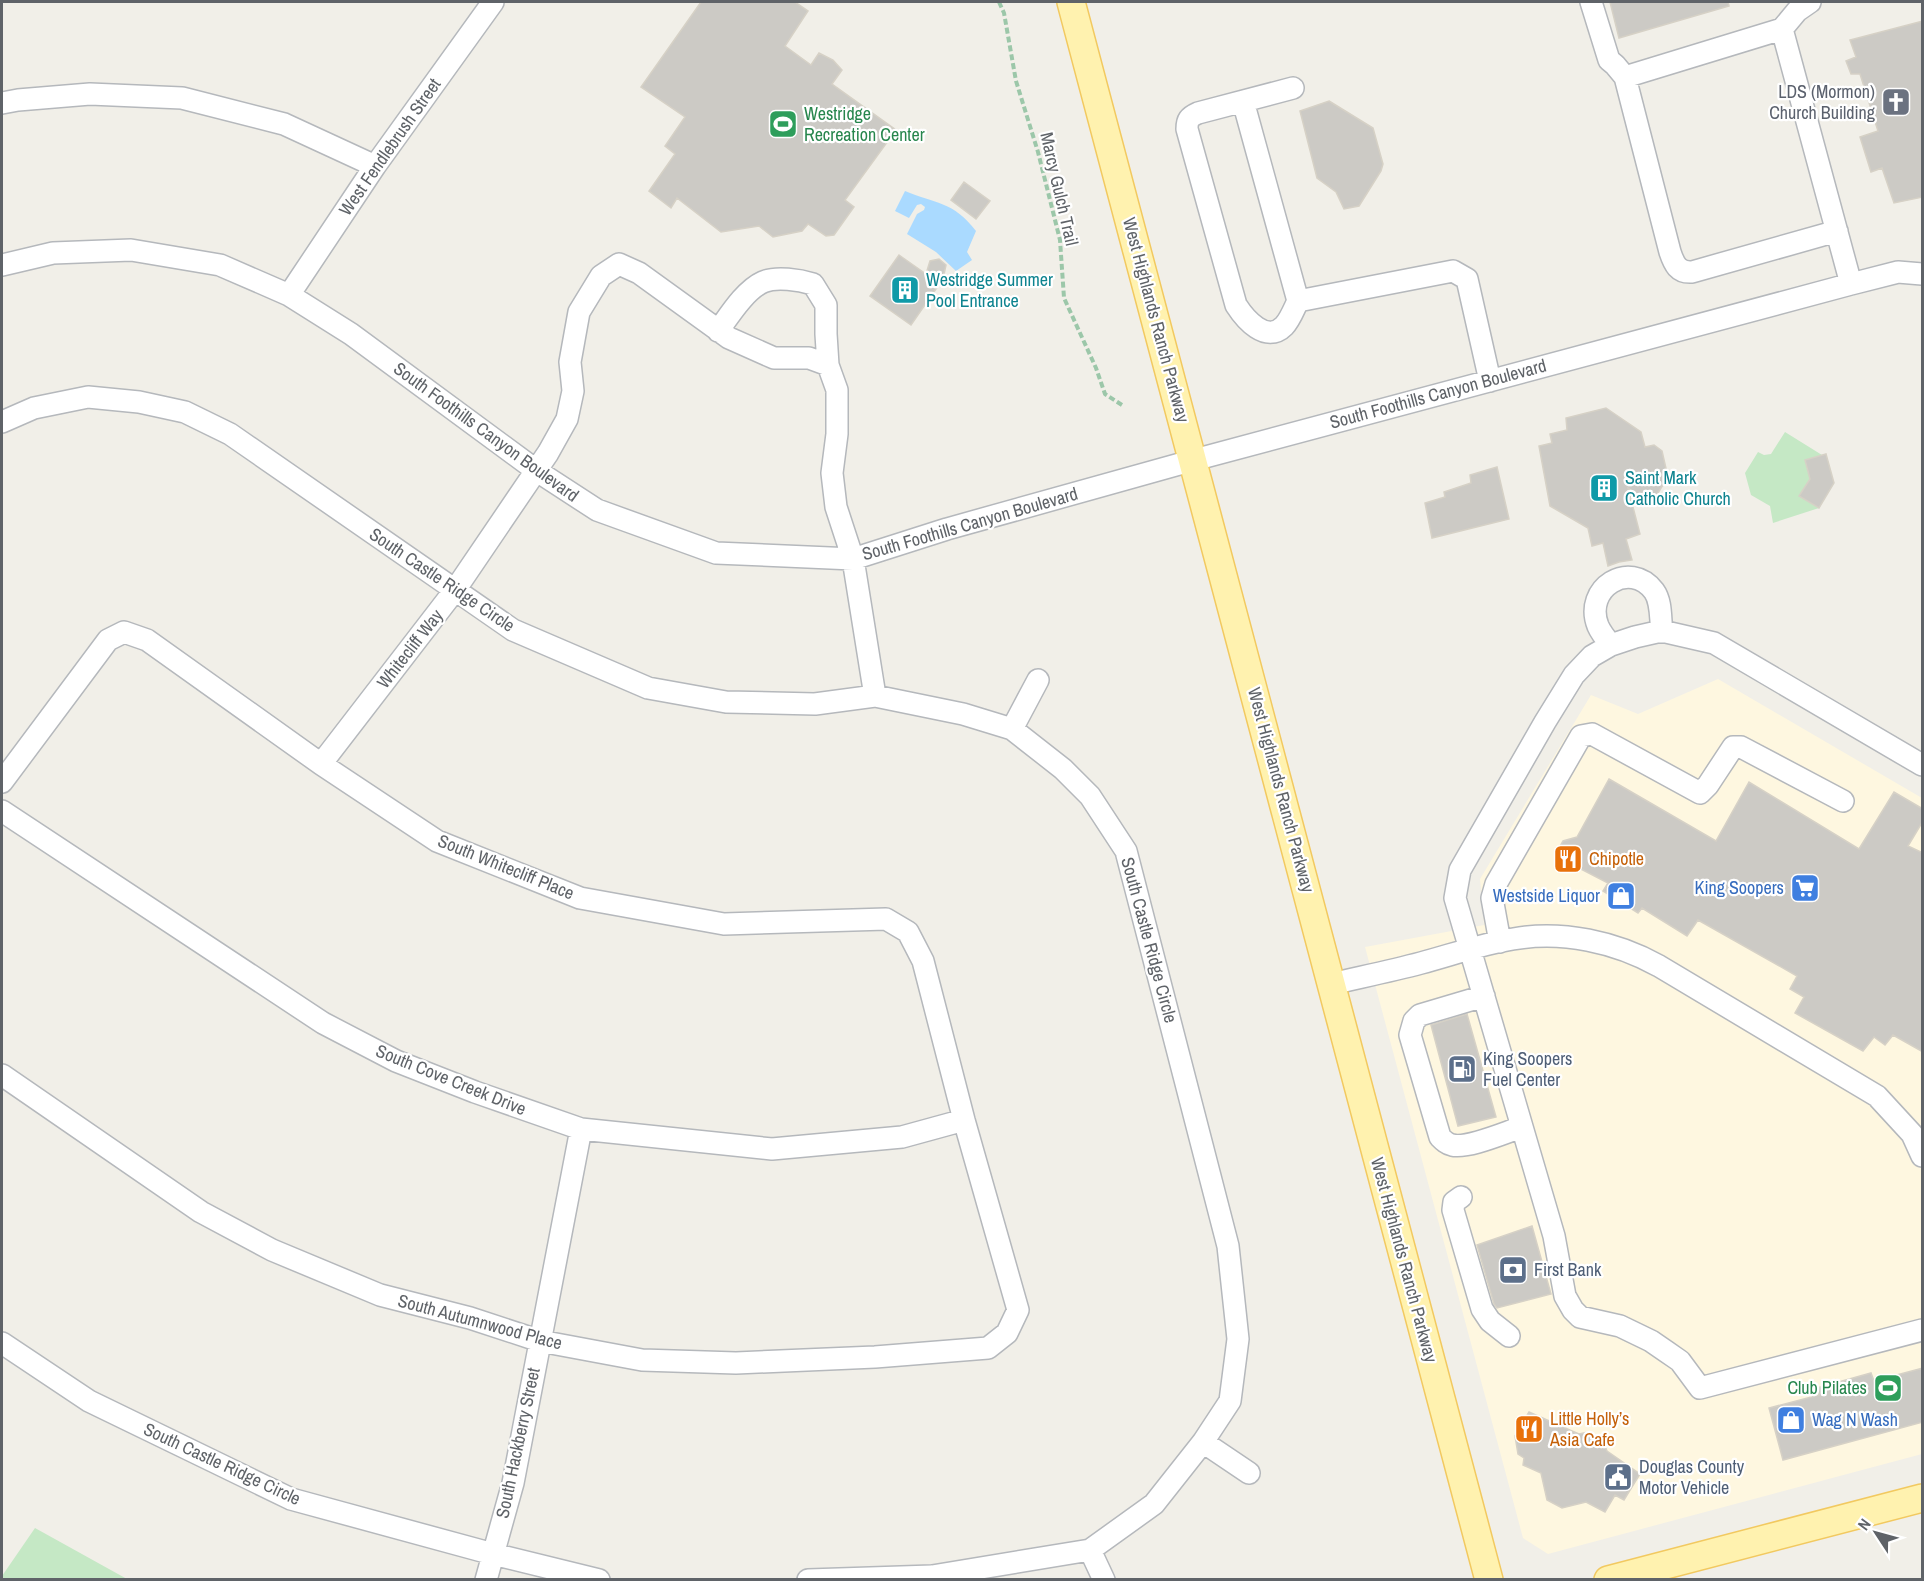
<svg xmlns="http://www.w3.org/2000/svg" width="1924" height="1581" viewBox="0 0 1924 1581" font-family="'Archivo Narrow',sans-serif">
<rect width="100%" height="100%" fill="#f1efe8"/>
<!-- commercial -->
<path fill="#fef7e0" d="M1718,679L1922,798V1454L1548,1554L1523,1538L1365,947L1484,925L1480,879L1591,695L1638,714Z"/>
<!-- green -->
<path fill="#c5e8c5" d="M1785,432L1822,455L1805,460L1810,479L1800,496L1819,508L1773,523L1770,506L1751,495L1745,473L1758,452L1764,455L1771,454Z
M35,1528L127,1579H2V1576Z"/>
<!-- water -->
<path fill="#aadaff" d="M905,191C936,204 953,201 976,231L967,252L972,260L956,271L936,252L907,234L917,214L924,210L925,207L921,204L917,205L909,218L895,211Z"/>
<!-- building -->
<path fill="#cccac5" stroke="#d6d1c6" stroke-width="1.5" d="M701,2H795L808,11L785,46L811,65L819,53L833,60L842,70L832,84L896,130L845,200L854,207L834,235L826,236L808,224L802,231L773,237L759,226L721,232L677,198L671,208L649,191L675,154L665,146L685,117L641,87Z
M1610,2H1728L1729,6L1619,38Z
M1923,21V197L1894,203L1882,168L1871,172L1860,137L1878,131L1860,74H1851L1846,61L1856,57L1850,40Z
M1329,101L1373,128L1383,164L1381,171L1359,206L1344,209L1336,192L1317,178L1300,111Z
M964,182L990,201L976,219L951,200Z
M899,255L926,274L930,261L939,259L946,265L943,279L911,325L870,296Z
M1606,408L1641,432L1645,447L1654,445L1662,451L1668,477L1651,504L1628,488L1640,534L1626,539L1632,560L1619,562L1608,566L1603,543L1592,546L1588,528L1550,506L1539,446L1552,443L1550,434L1567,430L1566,418Z
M1826,454L1834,483L1819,508L1799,496L1810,479L1805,460Z
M1497,467L1509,519L1432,538L1425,503L1445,497L1444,492L1471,483L1470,475Z
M1609,779L1716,841L1749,782L1859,849L1894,792L1923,809V821L1908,846L1923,853V1052L1893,1035L1885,1045L1874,1037L1863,1051L1795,1013L1804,997L1790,989L1797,976L1698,920L1687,936L1642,908L1638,913L1603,891L1608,883L1581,869L1567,871L1558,863L1557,852L1563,841L1577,837Z
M1467,1014L1496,1117L1458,1126L1431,1025Z
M1532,1226L1551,1294L1497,1308L1494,1304L1477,1245Z
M1923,1368V1422L1783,1460L1769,1408L1819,1395L1817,1388L1871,1373L1874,1381Z
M1529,1412L1572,1431L1579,1434L1588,1432L1603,1441L1607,1451L1640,1474L1624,1500L1615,1495L1605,1512L1586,1502L1562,1508L1547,1500L1541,1473L1523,1465L1524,1458L1518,1454L1515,1436Z"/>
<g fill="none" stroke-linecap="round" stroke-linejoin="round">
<!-- minor casing -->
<g stroke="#b5b8bc" stroke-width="24">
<path id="minor" d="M1591,2L1609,60L1615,65L1625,77L1670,252C1674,264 1678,273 1692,272L1837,231
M1782,29L1797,11L1810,2
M1625,77L1782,29L1851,284
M1293,88L1198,113C1189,117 1187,120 1187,129L1236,305C1245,319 1266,344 1284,326C1290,320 1294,309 1298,301L1453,271L1467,279L1490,381
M1243,101L1298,301
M2,103L18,100L90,94L182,98L284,124L375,166
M2,265L53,253L131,250L220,265L289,295L351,334L537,471L597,510L716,553L853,559L947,529L1194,460L1851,284L1898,272L1922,274
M289,295L375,166L493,2
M718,331C729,316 745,290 763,282C776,276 800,280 813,284L826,305V334L828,365
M2,422L34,408L88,397L139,402L185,412L230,434L513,630L648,688L726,702L815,704L875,696L963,714L1012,729L1063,769L1090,796L1126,851L1228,1246L1238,1339L1230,1401L1203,1442L1154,1504L1090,1550L932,1576L808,1580
M1611,645C1606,639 1601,633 1598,626C1583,588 1630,559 1654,591C1662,602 1660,619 1662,632
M1012,729L1038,680
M321,764L455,590L548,453L567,419L573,391L570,362L579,312L601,276L619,264L639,273L729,338L774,358H809L828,365L837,390V434L832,473L836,507L853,559L875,696
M1922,765L1714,643L1666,632H1657L1635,637L1611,645L1592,656L1574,675L1545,722L1460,870L1455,898L1554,1236L1565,1296L1573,1310L1580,1317L1620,1326L1651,1341L1667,1352L1680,1361L1700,1388L1922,1330
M2,782L108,640L124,632L147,640L321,764L437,841L580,898L724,924L886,919L908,932L923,961L964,1120L1018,1310L1007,1333L988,1348L875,1357L736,1363L642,1360L540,1341L470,1318L380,1295L272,1250L201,1212L2,1075
M2,811L323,1023L396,1061L475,1092L581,1129L772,1149L902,1137L964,1120
M1500,942L1492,898L1496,884L1581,736L1592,734L1700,793L1708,785L1733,747H1741L1843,801
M1331,984C1361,977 1391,971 1421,963C1451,955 1482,944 1513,939C1562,930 1616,942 1659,966L1877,1096L1912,1134L1922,1156
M1484,996L1420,1015L1414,1021L1410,1035L1440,1137C1444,1141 1447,1144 1452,1145C1468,1149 1506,1132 1522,1127
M1461,1197L1454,1202L1453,1210L1482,1309L1490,1321L1509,1336
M2,1343L89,1401L291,1499L493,1554L599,1580
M1203,1442L1249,1473
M1090,1550L1104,1580
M486,1580L513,1483L581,1129"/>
</g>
<!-- major casing -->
<g stroke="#f2c960" stroke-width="30">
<path id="major" d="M1071,2L1489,1580
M1608,1580L1922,1498"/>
</g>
<!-- path -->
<path stroke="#9cc7a9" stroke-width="4" stroke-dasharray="6 3" stroke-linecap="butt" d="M999,2L1004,13L1016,81L1038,152L1060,240L1064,298L1096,368L1105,394L1122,405"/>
<!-- minor -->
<use href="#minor" stroke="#fff" stroke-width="21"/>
<!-- major -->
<use href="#major" stroke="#fff2af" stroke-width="27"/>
</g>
<!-- icons -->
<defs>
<g id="church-square" transform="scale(1.5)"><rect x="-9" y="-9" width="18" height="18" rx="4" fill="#6b7280" stroke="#fff"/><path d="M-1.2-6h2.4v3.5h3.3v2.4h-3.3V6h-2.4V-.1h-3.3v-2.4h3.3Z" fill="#fff"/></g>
<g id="stadium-square" transform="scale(1.5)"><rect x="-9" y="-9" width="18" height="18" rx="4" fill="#2e9e5b" stroke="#fff"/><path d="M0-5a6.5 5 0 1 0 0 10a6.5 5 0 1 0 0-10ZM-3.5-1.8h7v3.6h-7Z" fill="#fff"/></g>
<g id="building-square" transform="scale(1.5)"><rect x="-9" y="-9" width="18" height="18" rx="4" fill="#0f9aa8" stroke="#fff"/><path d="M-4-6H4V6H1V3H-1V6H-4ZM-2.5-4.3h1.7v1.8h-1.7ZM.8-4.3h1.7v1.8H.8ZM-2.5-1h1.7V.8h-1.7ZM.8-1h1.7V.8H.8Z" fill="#fff"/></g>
<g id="restaurant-square" transform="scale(1.5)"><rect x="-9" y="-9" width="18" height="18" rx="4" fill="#e8710a" stroke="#fff"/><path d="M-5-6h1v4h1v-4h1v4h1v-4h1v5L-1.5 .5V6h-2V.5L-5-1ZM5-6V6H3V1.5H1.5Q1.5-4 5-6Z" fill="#fff"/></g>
<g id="supermarket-square" transform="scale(1.5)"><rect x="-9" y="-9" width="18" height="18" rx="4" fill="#3f7fe0" stroke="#fff"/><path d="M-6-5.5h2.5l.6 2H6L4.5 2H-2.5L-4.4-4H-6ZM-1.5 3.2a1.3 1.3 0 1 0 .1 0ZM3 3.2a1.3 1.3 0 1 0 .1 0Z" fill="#fff"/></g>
<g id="shop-square" transform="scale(1.5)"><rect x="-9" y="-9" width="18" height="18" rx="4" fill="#3f7fe0" stroke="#fff"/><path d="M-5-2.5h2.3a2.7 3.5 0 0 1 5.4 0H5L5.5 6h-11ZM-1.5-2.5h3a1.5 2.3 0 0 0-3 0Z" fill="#fff"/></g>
<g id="fuel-square" transform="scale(1.5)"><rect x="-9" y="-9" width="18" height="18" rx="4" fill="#5c6f8a" stroke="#fff"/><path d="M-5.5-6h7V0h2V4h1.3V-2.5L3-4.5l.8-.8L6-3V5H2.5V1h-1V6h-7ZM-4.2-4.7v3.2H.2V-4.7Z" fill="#fff"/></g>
<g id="bank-square" transform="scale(1.5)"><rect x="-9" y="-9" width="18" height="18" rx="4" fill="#5c6f8a" stroke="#fff"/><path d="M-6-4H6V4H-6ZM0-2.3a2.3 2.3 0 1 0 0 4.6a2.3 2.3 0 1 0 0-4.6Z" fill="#fff"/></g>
<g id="civic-square" transform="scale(1.5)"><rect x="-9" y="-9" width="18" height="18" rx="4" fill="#5c6f8a" stroke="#fff"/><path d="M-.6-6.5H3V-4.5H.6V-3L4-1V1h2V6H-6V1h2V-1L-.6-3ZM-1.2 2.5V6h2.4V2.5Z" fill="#fff"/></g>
</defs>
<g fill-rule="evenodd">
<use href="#church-square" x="1896" y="102"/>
<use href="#stadium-square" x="783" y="124"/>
<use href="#building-square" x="905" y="290"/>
<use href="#building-square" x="1604" y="488"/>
<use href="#restaurant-square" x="1568" y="859"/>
<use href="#supermarket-square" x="1805" y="888"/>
<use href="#shop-square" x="1621" y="896"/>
<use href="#fuel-square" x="1462" y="1069"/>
<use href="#bank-square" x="1513" y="1270"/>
<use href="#stadium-square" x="1888" y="1388"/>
<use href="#shop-square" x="1791" y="1420"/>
<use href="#restaurant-square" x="1529" y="1429"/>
<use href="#civic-square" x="1618" y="1477"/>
</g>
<g text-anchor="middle" stroke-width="4.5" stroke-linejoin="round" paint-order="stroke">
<!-- worship labels -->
<g font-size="18" fill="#5b616d" stroke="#fff" text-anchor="end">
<text x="1875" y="98">LDS (Mormon)<tspan x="1875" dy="21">Church Building</tspan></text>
</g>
<!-- leisure labels -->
<g font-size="18" fill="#27864d" stroke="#fff" text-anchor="start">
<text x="804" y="120">Westridge<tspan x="804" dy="21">Recreation Center</tspan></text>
<text x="1867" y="1394" text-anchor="end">Club Pilates</text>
</g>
<!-- street labels -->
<g font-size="18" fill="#5f6368" stroke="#fff">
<text transform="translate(390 147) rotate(-55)" y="6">West Fendlebrush Street</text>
<text transform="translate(1059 189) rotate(77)" y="6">Marcy Gulch Trail</text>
<text transform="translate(1156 320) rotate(75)" y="6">West Highlands Ranch Parkway</text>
<text transform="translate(1438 394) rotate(-15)" y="6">South Foothills Canyon Boulevard</text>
<text transform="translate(486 432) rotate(36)" y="6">South Foothills Canyon Boulevard</text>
<text transform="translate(970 524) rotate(-16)" y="6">South Foothills Canyon Boulevard</text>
<text transform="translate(442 580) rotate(34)" y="6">South Castle Ridge Circle</text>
<text transform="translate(410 649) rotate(-52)" y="6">Whitecliff Way</text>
<text transform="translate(1281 790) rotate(75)" y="6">West Highlands Ranch Parkway</text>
<text transform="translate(506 867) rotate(22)" y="6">South Whitecliff Place</text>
<text transform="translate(1149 940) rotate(75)" y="6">South Castle Ridge Circle</text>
<text transform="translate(451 1080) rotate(22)" y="6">South Cove Creek Drive</text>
<text transform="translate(1404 1260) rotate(75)" y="6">West Highlands Ranch Parkway</text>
<text transform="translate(480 1322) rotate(15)" y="6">South Autumnwood Place</text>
<text transform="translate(518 1443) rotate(-78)" y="6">South Hackberry Street</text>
<text transform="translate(222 1464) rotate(25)" y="6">South Castle Ridge Circle</text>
</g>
<!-- culture labels -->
<g font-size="18" fill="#0d838f" stroke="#fff" text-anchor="start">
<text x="926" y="286">Westridge Summer<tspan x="926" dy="21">Pool Entrance</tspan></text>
<text x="1625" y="484">Saint Mark<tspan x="1625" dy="21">Catholic Church</tspan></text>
</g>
<!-- food labels -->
<g font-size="18" fill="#c56008" stroke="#fff" text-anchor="start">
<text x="1589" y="865">Chipotle</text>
<text x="1550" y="1425">Little Holly’s<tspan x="1550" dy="21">Asia Cafe</tspan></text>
</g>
<!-- shop labels -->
<g font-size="18" fill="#366cbe" stroke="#fff" text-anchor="end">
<text x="1784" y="894">King Soopers</text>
<text x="1600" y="902">Westside Liquor</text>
<text x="1812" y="1426" text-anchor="start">Wag N Wash</text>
</g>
<!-- service labels -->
<g font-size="18" fill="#4e5e75" stroke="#fff" text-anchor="start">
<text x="1483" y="1065">King Soopers<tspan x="1483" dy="21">Fuel Center</tspan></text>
<text x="1534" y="1276">First Bank</text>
<text x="1639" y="1473">Douglas County<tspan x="1639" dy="21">Motor Vehicle</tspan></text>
</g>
</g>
<!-- border -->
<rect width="1924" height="1581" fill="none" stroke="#5f6368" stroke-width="6"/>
<!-- north arrow -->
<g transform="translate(1876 1533) rotate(306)" stroke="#ffffff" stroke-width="4.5" paint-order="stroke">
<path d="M0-4.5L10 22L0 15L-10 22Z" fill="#5f6368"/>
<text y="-9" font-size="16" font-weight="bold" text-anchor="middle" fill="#5f6368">N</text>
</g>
</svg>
